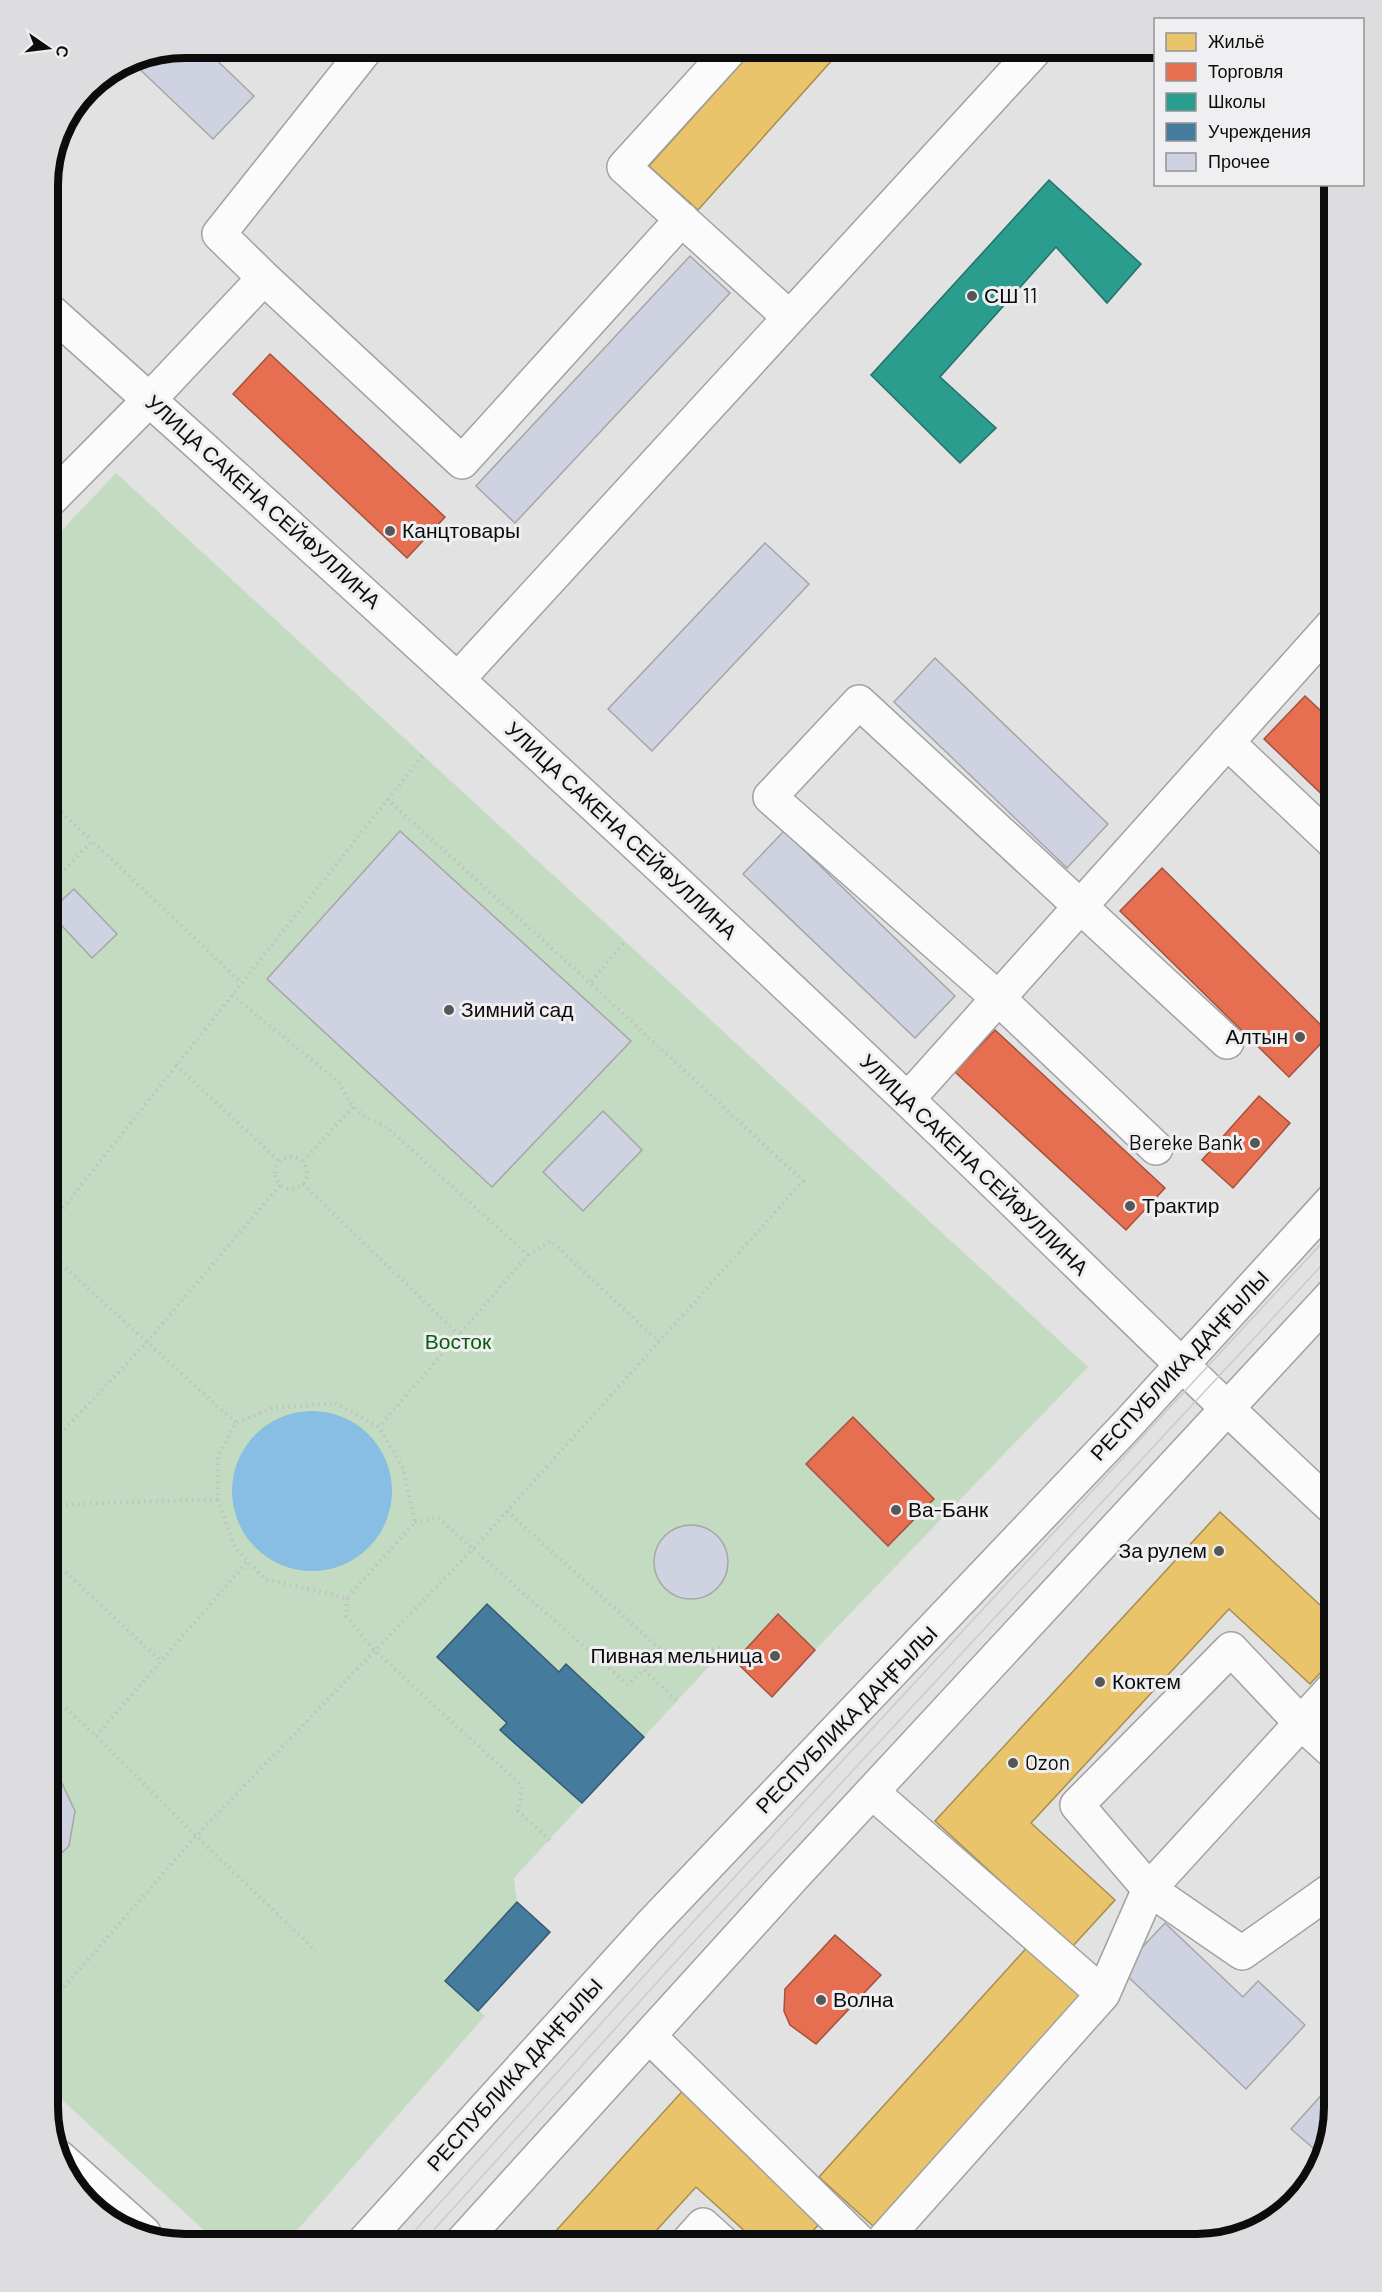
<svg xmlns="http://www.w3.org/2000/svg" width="1382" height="2292" viewBox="0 0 1382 2292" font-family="Barlow,sans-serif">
<rect width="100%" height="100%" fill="#e2e2e3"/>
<!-- green -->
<path fill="#c3dbc1" d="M116,473L1088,1367L815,1650L778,1614L735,1661L712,1663L514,1878L517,1902L445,1980L485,2016L285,2244H219L48,2087V545Z"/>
<!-- water -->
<path fill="#88bee3" d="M232 1491a80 80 0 1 1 160 0a80 80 0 1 1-160 0Z"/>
<!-- homes -->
<path fill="#e9c46a" stroke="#a78d4e" stroke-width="1.5" d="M755,48H843L698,210L649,166Z
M1220,1512L1334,1618V1658L1310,1684L1229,1609L1031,1823L1115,1900L1072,1947L935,1821Z
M1031,1943L1085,1992L873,2226L819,2177Z
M687,2086L828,2214L801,2244H759L696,2187L644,2244H544Z"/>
<!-- shops -->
<path fill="#e76f51" stroke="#a5513c" stroke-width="1.5" d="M270,354L445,517L407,558L233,394Z
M48,436L58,445L48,455Z
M1305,696L1334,723V806L1264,739Z
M1162,868L1330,1034L1289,1077L1120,911Z
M995,1030L1165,1188L1126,1230L955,1072Z
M1259,1096L1290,1123L1233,1188L1202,1160Z
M853,1417L934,1499L888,1546L806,1464Z
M778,1614L815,1650L772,1697L735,1661Z
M835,1935L881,1975L816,2044L790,2025L784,2011L785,1989Z"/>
<!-- schools -->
<path fill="#2a9d8f" stroke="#217268" stroke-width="1.5" d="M1049,180L1141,264L1107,303L1056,247L940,377L996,428L960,463L871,375Z"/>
<!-- public -->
<path fill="#457b9d" stroke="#345a72" stroke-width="1.5" d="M487,1604L559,1672L566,1664L644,1737L582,1803L500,1730L507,1723L437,1657Z
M517,1902L550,1932L478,2011L445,1981Z"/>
<!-- building -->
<path fill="#ced2e1" stroke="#a6a6a6" stroke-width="1.5" d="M185,48H204L254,96L213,139L130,60Z
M690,256L730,293L515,523L476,486Z
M765,543L809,584L652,751L608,709Z
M935,658L1108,824L1067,868L894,702Z
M400,831L631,1041L492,1187L267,979Z
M784,831L955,996L915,1038L743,874Z
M74,889L117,934L92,958L49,912Z
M603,1111L642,1150L583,1211L543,1172Z
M654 1562a37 37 0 1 1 74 0a37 37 0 1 1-74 0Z
M48,1773L60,1779L75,1811L69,1846L48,1866Z
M1165,1923L1243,1997L1258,1981L1305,2025L1246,2089L1121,1970Z
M1334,2081V2107L1320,2154L1291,2129Z"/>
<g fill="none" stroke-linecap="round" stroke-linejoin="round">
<!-- minor casing -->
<g stroke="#a2a2a3" stroke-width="36">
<path id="minor" d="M732,48L624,167L789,317
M264,278L219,234L367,48
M48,309C338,568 625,831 907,1099C1050,1235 1189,1375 1334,1509
M48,502L149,400L264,278L462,462L682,219
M458,679L1037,48
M1227,742L1334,843
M908,1099L1334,623
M1156,1148L998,998L770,797L859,702L1227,1042
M872,1792L1103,1994L880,2244
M1334,1888L1242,1953L1149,1889L1077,1805L1231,1649L1301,1723L1334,1753
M1103,1994L1149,1889L1334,1687
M649,2036L862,2244
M59,2157L144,2233
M686,2244L703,2225L724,2244"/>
</g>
<!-- major casing -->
<g stroke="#a2a2a3" stroke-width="36">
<path id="major" d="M362,2244L648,1928L1126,1426L1334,1198
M460,2244L793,1877L1334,1293"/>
</g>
<!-- path -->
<path stroke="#c1c1c2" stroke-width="4" stroke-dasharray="1.5 4.5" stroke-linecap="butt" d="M387,799L590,983L626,940
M48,800L92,841
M48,887L92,841L242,983
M232,995L339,1082C350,1105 359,1117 383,1124L528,1255L379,1427
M176,1065L280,1162
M275 1173a16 16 0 1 1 32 0a16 16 0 1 1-32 0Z
M303,1161L354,1106
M303,1184L459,1335
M48,1227L423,755
M48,1252L236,1423
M528,1255L551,1241L659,1342
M335,1403L379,1427L403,1468L415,1522L347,1598L265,1579L235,1548L218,1499V1456L236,1423L273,1408Z
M48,1447L147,1342L280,1185
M48,1505L218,1499
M507,1511L661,1650L644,1670
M415,1522L439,1518L473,1549L803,1181L590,983
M48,1556L161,1661
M347,1598L346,1616L375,1651L522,1786L518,1811L550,1840
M661,1650L682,1658L724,1646
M48,1692L96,1736L196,1836L316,1951
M96,1736L247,1562
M64,1987L196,1836L473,1549L628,1685L644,1670L677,1701"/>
<!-- minor -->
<use href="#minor" stroke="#fbfbfb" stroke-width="33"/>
<!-- major -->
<use href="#major" stroke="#fbfbfb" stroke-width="33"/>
<!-- tram -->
<path stroke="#cbcbcb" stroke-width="1.5" d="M403,2244L668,1949L1334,1230
M421,2244L679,1958L1334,1252"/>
</g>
<!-- markers -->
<g fill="#575757" stroke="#efeff1" stroke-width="2">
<circle cx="972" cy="296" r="6"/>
<circle cx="390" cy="531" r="6"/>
<circle cx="449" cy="1010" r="6"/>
<circle cx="1300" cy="1037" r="6"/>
<circle cx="1255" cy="1143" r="6"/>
<circle cx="1130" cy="1206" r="6"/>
<circle cx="896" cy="1510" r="6"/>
<circle cx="1219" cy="1551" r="6"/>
<circle cx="775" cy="1656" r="6"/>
<circle cx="1100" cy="1682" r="6"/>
<circle cx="1013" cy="1763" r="6"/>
<circle cx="821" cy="2000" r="6"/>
</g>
<g text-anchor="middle" stroke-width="6" stroke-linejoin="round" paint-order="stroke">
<!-- poi labels -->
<g font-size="21" fill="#0c0c0c" stroke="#efeff1" text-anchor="start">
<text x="984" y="303">СШ 11</text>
<text x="402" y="538">Канцтовары</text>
<text x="461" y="1017">Зимний сад</text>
<text x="1288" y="1044" text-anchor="end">Алтын</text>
<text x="1243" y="1150" text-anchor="end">Bereke Bank</text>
<text x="1142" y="1213">Трактир</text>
<text x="908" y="1517">Ва-Банк</text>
<text x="1207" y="1558" text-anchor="end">За рулем</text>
<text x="763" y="1663" text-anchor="end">Пивная мельница</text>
<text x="1112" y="1689">Коктем</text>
<text x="1025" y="1770">Ozon</text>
<text x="833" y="2007">Волна</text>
</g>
<!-- street labels -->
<g font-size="21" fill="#0c0c0c" stroke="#efeff1">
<text transform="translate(263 502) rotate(42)" y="7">УЛИЦА САКЕНА СЕЙФУЛЛИНА</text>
<text transform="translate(621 831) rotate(43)" y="7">УЛИЦА САКЕНА СЕЙФУЛЛИНА</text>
<text transform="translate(974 1165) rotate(44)" y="7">УЛИЦА САКЕНА СЕЙФУЛЛИНА</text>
<text transform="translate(1180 1366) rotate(-47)" y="7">РЕСПУБЛИКА ДАҢҒЫЛЫ</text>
<text transform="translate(847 1720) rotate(-46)" y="7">РЕСПУБЛИКА ДАҢҒЫЛЫ</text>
<text transform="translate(515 2075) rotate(-48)" y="7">РЕСПУБЛИКА ДАҢҒЫЛЫ</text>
</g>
<!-- park labels -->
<g font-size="21" fill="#045e08" stroke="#efeff1">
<text x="458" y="1349">Восток</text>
</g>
</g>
<!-- crop -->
<path d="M0 0H1382V2292H0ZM185 58H1197A127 127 0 0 1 1324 185V2107A127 127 0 0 1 1197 2234H185A127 127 0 0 1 58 2107V185A127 127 0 0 1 185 58Z" fill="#dddddf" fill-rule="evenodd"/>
<path fill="none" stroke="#0c0c0c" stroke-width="8" d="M185 58H1197A127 127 0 0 1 1324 185V2107A127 127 0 0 1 1197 2234H185A127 127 0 0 1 58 2107V185A127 127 0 0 1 185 58Z"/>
<!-- legend -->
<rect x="1154" y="18" width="210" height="168" fill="#efeff1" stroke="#949495" stroke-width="1.5"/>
<rect x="1166" y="33" width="30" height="18" fill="#e9c46a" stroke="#949495" stroke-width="1.5"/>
<text x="1208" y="48" font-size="18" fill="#0c0c0c">Жильё</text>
<rect x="1166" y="63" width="30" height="18" fill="#e76f51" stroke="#949495" stroke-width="1.5"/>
<text x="1208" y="78" font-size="18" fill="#0c0c0c">Торговля</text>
<rect x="1166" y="93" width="30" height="18" fill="#2a9d8f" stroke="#949495" stroke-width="1.5"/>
<text x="1208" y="108" font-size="18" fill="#0c0c0c">Школы</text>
<rect x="1166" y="123" width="30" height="18" fill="#457b9d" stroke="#949495" stroke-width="1.5"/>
<text x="1208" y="138" font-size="18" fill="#0c0c0c">Учреждения</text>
<rect x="1166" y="153" width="30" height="18" fill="#ced2e1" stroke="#949495" stroke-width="1.5"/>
<text x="1208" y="168" font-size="18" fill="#0c0c0c">Прочее</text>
<!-- north arrow -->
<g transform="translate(48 48) rotate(104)" stroke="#efeff1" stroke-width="4.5" paint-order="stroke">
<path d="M0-4.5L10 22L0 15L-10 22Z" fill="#0c0c0c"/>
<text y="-9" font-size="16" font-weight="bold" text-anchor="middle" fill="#0c0c0c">С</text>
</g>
</svg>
